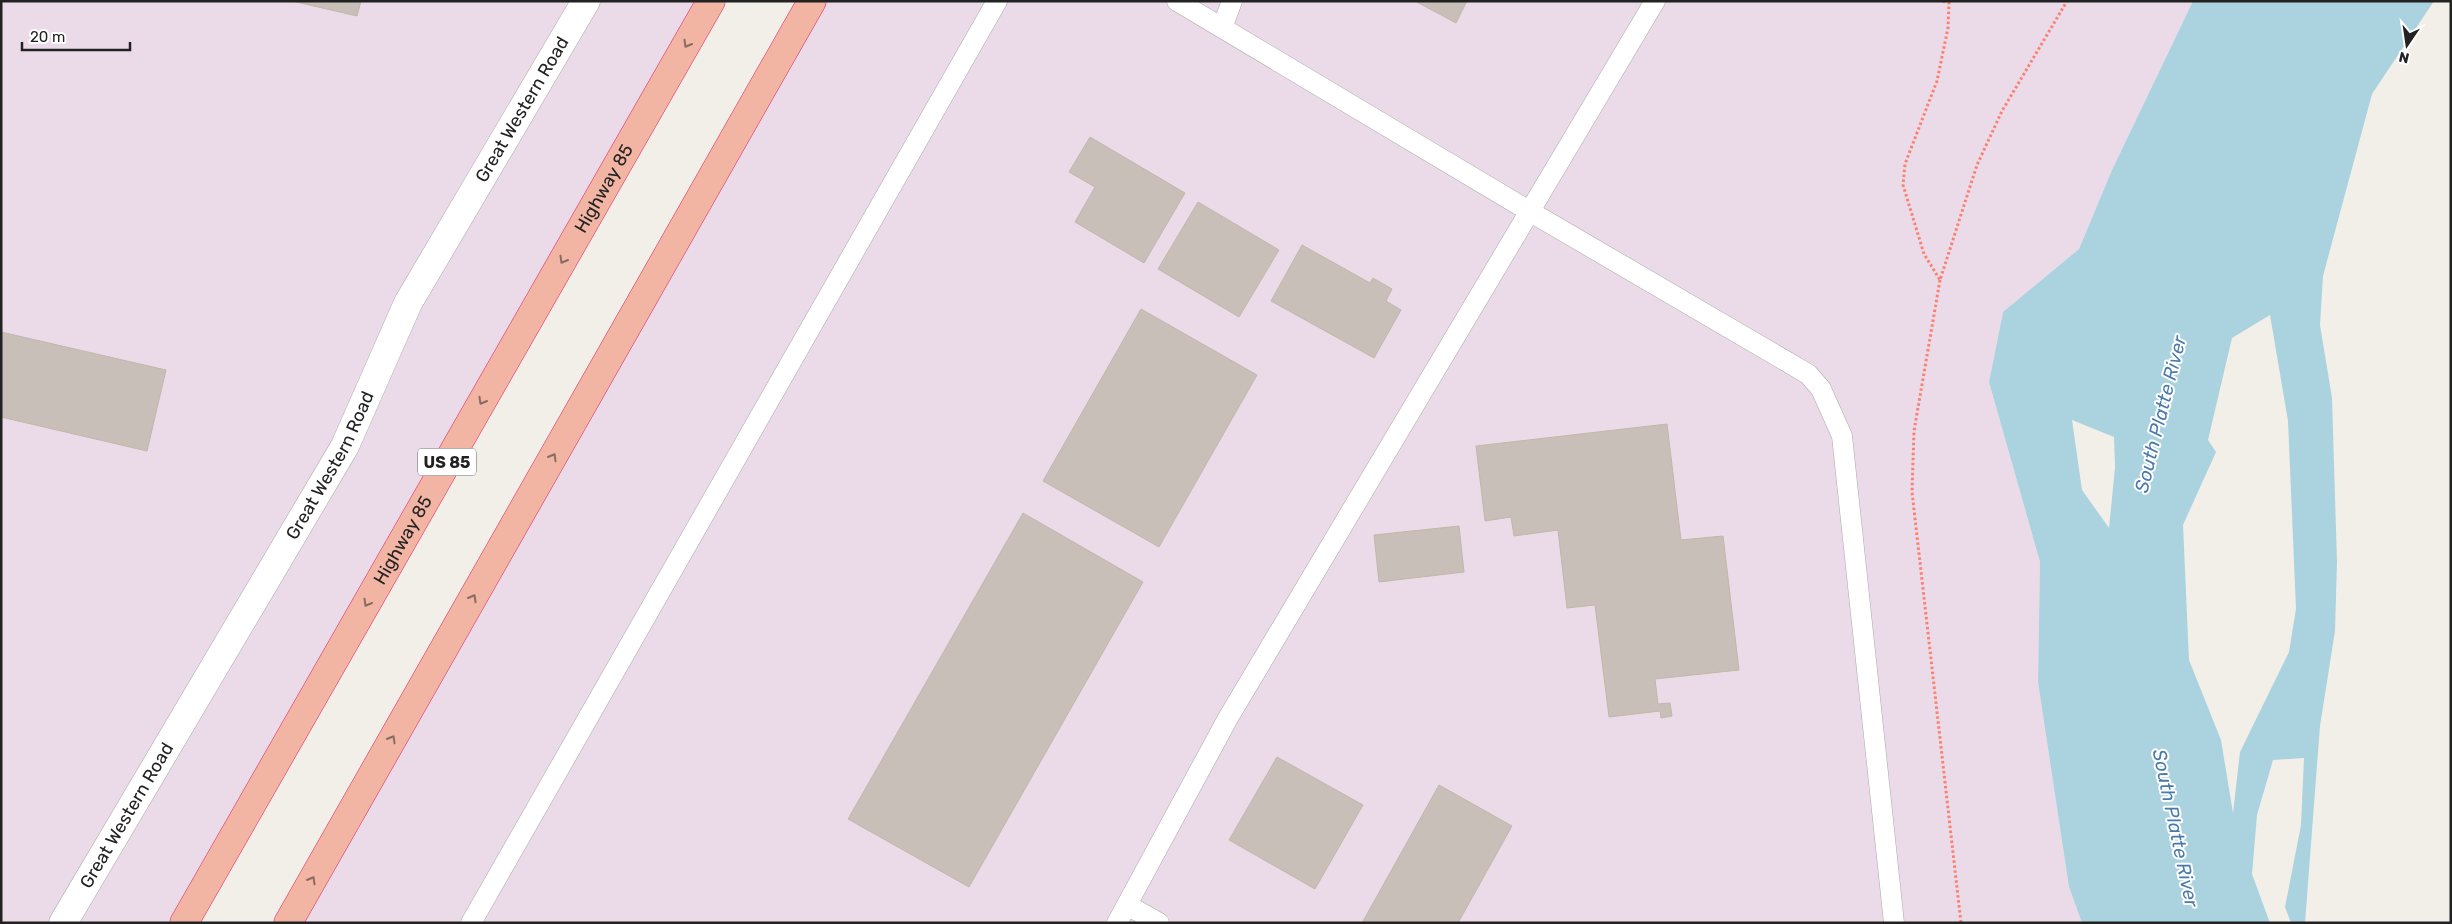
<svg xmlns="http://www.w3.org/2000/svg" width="2452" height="924" viewBox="0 0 2452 924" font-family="Rubik,sans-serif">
<rect width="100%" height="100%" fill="#f2efe9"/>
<!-- industrial -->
<path fill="#ebdbe8" d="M1,1H711L184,923H1Z
M812,1H2193L2112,170L2079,249L2003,312L1989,382L2040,562L2038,682L2069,887L2082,923H288Z"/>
<!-- water -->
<path fill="#aad3df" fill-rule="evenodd" d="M2193,1H2434L2372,94L2323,276L2320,325L2332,398L2337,562L2335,631L2320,726L2305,923H2291L2285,907L2301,825L2304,758L2273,760L2257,815L2252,874L2270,923H2082L2069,887L2038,682L2040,562L1989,382L2003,312L2079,249L2112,170ZM2270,315L2288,421L2296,609L2289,652L2240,752L2233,813L2221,740L2189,660L2183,525L2216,452L2208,440L2232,338ZM2072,420L2114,437L2115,468L2109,528L2082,490Z"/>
<!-- building -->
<path fill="#c7bfb8" stroke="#c4b6ab" d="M292,1H361L357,16Z
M1415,1H1467L1456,23Z
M1090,137L1185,193L1144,263L1075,222L1095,187L1069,172Z
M1198,202L1279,250L1239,317L1158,269Z
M1302,245L1370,283L1373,278L1392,289L1386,301L1401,310L1374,358L1271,301Z
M1141,309L1257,375L1159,547L1043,481Z
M1,332L166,370L147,451L1,417Z
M1667,424L1681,540L1723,536L1739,670L1655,679L1658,704L1670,703L1672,716L1661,718L1660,711L1609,717L1595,605L1567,608L1558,530L1514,536L1511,517L1485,521L1476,446Z
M1023,513L1143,582L969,887L848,819Z
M1459,526L1464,572L1379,582L1374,535Z
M1277,757L1363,805L1315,889L1229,840Z
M1439,785L1512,826L1458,923H1362Z"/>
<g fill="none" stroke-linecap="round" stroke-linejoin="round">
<!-- service casing -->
<g stroke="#a9a9a9" stroke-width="21">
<path id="service" d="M1177,1L1529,211L1808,374L1821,389L1842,436L1894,923
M1222,28L1232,1
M1127,905L1159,923
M471,923L997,1
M1117,923L1228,718L1655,1"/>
</g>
<!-- minor casing -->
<g stroke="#a9a9a9" stroke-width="29">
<g id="minor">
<path id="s1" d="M63,923L345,446L408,303L586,1"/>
</g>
</g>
<!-- trunk casing -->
<g stroke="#dc2a67" stroke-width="29">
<g id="trunk">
<path id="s2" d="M184,923L711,1"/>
<path d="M288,923L812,1"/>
</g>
</g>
<!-- path -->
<path stroke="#fa8072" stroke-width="3" stroke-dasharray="2.5 2.5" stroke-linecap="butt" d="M1943,1L1949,3L1948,28L1937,81L1905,164L1903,185L1924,254L1940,280L1977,165L2002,111L2067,1
M1940,280L1914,431L1912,492L1961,923"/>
<!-- service -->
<use href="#service" stroke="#fff" stroke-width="20"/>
<!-- minor -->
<use href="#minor" stroke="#fff" stroke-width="28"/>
<!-- trunk -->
<use href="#trunk" stroke="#f2b4a3" stroke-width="28"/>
</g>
<!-- one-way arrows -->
<defs><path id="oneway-chevron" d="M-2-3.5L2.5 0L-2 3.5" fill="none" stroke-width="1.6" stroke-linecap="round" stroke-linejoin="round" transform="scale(1.25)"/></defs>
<g stroke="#8a6b62">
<use href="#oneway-chevron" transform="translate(687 44) rotate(120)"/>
<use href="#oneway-chevron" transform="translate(563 260) rotate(120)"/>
<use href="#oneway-chevron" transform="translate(482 401) rotate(120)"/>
<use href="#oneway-chevron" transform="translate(553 457) rotate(-60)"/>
<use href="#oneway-chevron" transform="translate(473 598) rotate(-60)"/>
<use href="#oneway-chevron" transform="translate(367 603) rotate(120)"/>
<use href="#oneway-chevron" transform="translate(392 739) rotate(-60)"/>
<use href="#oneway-chevron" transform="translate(312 880) rotate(-60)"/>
</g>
<g text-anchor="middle" stroke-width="4" stroke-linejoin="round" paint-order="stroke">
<!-- shield labels -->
<rect fill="#fff" stroke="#646464" stroke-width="1" x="418" y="448.5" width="58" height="27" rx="4"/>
<g font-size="16" font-weight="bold" fill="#222">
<text x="447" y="468">US 85</text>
</g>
<!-- street labels -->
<g font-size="18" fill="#222" stroke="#fff">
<text dy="6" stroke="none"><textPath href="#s1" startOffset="935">Great Western Road</textPath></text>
<text dy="6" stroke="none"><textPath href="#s2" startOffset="846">Highway 85</textPath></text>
<text dy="6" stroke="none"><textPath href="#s1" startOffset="530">Great Western Road</textPath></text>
<text dy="6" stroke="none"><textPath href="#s2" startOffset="441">Highway 85</textPath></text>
<text dy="6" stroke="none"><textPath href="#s1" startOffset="125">Great Western Road</textPath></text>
</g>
<!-- water labels -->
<g font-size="19" font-style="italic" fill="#4a7aab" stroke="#fff">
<text transform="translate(2160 414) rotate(-76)" y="7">South Platte River</text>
<text transform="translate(2176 828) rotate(78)" y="7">South Platte River</text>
</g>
</g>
<!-- border -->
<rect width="2452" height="924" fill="none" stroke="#222222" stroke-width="5"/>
<!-- north arrow -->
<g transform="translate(2407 45) rotate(193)" stroke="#ffffff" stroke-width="4" paint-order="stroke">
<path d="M0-4L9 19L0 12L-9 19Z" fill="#222222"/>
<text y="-8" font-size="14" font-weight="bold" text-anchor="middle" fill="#222222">N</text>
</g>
<!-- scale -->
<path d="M22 42v8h108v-8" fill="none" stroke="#222222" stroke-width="2.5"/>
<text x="30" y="42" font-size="15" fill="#222222" stroke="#ffffff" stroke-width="4" paint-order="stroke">20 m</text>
</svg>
